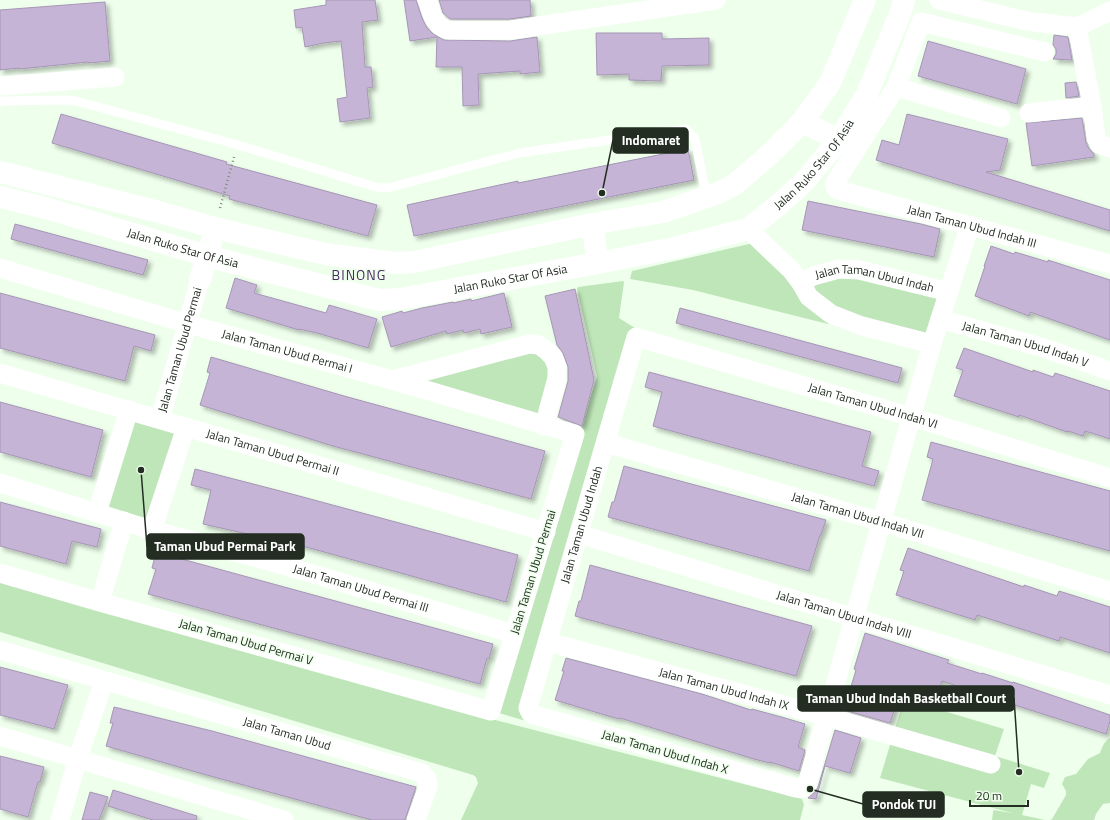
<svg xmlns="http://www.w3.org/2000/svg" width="1110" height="820" viewBox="0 0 1110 820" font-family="'Titillium Web',sans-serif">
<defs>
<filter id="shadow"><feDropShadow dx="3.5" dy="3.5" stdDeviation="2" flood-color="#0004"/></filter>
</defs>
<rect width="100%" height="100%" fill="#eeffec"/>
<!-- green -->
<path fill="#bfe6b9" d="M762,241L792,271L839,269L949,292L932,344L831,314L828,324L693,290L630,279L632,271Z
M623,281L624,282L619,318L635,328L526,721L492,711L597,376L577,289L578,287Z
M529,344L550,353L544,426L392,380Z
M129,410L186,427L152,530L97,513Z
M0,579L499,721L802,799L804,805L800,820H461L478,783L476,777L473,775L0,632Z
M904,699L1004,729L995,756L1050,773L1044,788L1031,784L1022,815L1045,820H992L993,812L994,810L1012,813L880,778Z
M1110,738V803L1103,804L1096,814L1094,820H1050L1052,819L1066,795V791L1062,784L1065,777L1076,774L1088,759L1100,753C1102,748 1104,741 1110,738Z"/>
<!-- building -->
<path fill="#c5b4d5" stroke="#a696b6" filter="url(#shadow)" d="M326,0H375L378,20L362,22L365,67H371L373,87L367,88L370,118L340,122L337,99L347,97L341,41L323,43L305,47L302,27L296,28L294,10L326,5Z
M404,0H416L422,18L427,28L433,34L444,40L510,41L537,37L540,72L520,74V71L478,74L479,105L463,106L462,67H436L437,37L410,41Z
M439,0H530L531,16L509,19H450L443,13Z
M105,2L110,61L89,63L88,62L19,69V68L0,70V10Z
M596,33H662V39L709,38V65L662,66L661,81L629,80V74L597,75Z
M1054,35L1068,37L1072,60L1053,59L1056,54V49L1053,45Z
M928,41L1026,69L1017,104L918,76Z
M1076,82L1079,96L1066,98L1065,83Z
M61,114L227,162L226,164L377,205L368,236L229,199L230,196L52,143Z
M907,114L1008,139L1000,170L986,172L1110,210V231L876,160L882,140L899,145Z
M1082,118L1086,143L1089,149L1094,154V157L1032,166L1026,123Z
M688,149L694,180L414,236L407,205L518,181V183Z
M808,201L921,224L940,229L934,257L802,230Z
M15,224L148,260L143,275L11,239Z
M991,246L1014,254L1015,252L1048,262V260L1110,280V340L1030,312L1029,316L975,296L985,266H984Z
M235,278L257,285L254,293L326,313L329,305L377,319L368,348L317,333L299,329V330L226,308Z
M575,289L594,380L582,426L558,417L568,381V367L563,353L557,345L545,296Z
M0,293L155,335L151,351L134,346L125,381L0,348Z
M504,293L512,327L481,334L480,329L464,333L463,330L447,334L446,331L391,347L382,317L399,312L402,311L403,313L422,308L453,302V303L471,299V301Z
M680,308L902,368L898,383L676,323Z
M964,348L1033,372V370L1053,377L1055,373L1110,391V439L1085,431L1083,436L1068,431L1067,432L1019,415V417L954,396L963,370L956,368Z
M211,357L344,396L545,451L531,499L333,446L200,405L210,373L207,372Z
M649,372L871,432L862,466L879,471L874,486L653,426L662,392L645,387Z
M0,402L103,430L91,477L0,452Z
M931,442L1110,491V551L922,500L933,459L927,457Z
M624,466L826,520L821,535H820L809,571L608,517L612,502H614Z
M195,469L288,493L518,555L506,602L306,547L203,524L211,490L191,485Z
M0,502L101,529L97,547L72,541L66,564L0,546Z
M908,548L1024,587V585L1057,596L1059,591L1110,607V653L1060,637L1059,641L977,615L975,620L896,595L904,571L900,570Z
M156,552L493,644L489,659L487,658L480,684L148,594L156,569L152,568Z
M590,565L812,626L796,676L575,616L579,601H581Z
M865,633L949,660L947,663L982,674V673L1013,683V682L1110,715V721L1106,734L1005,702L989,697V699L975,694V692L942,681L936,697L914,689L913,692L902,688L890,723L844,710L856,670L854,669Z
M566,658L702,694L751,710L752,709L785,718L805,724L798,747L805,750L799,771L770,762V763L754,759L620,718L619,719L605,715L555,700L564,671H562Z
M0,667L68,685L54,729L0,715Z
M114,707L212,731L416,787L405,820H372L203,774L106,746L113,723H110Z
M835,730L861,738L850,773L825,766L816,799L808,798L815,792L818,787Z
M0,756L44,767L40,782H38L28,817L0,809Z
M113,790L197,816L196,820H153L108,806Z
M90,792L108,797L99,820H82Z"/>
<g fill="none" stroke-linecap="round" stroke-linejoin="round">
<!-- path -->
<path stroke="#7f8c7d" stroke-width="2.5" stroke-dasharray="1 3" stroke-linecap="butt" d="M220,208L234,157"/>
<!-- lane -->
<path stroke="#fff" stroke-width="9" d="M0,102L3,101L65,100L76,101L238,145L376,187L388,188L519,153L686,129L691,134L695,139L705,189V192L702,196"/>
<!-- street -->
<g stroke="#fff" stroke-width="19">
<path d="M427,0C432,14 433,25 448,30H510L716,0"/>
<path d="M939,0L1026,21L1077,27L1110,11"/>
<path d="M1077,27L1092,106L1096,138L1099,144L1110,148"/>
<path id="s1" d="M1045,52L921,22L896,87L835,183V187L838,190L1110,264"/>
<path d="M0,86L115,77"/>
<path d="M896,87L1001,118"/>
<path d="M1029,113L1092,106"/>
<path id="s2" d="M970,225L932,344L807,784L803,788H796L531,714L528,708L636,337L912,417L1110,478"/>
<path d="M748,229L792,271L801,283L809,297L831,314L862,326L932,344"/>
<path id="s3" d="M0,268L188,324L392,380L575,434L491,711L100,602L0,573"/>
<path id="s4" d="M801,283L813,276L839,269L859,270L949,292"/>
<path id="s5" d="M940,319L1044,348L1110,371"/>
<path id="s6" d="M0,373L546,532"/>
<path d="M393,380L529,344L539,345L546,350L553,357L557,367V378L544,426"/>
<path id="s7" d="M160,419L200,280"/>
<path id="s8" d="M606,443L882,522L1110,591"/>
<path id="s9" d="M0,483L152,530L283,565L514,634"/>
<path d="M97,513L129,410"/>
<path d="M152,530L186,427"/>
<path id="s10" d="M579,534C756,589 933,641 1110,695"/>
<path d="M100,602L124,521"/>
<path id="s11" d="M548,642L825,716L991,764"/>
<path id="s12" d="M0,650L422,773L427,779L428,786L416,820"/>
<path d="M0,736L284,820"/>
<path d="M60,820L78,758L104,681"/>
</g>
<!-- secondary -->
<g stroke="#fff" stroke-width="22">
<path d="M802,122L839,140"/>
<path d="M0,172L159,212L215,228L325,254L395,263L414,262L592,224L663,212L718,193L734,185L768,156L802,122L830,83L865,0"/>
<path id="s13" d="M0,197L49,209L207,256L379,300L400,299L598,263L674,248L748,229L776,207L803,183L839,140L867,94L900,14L904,0"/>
<path d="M592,224L598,263"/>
<path d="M200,280L211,243"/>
</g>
</g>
<g text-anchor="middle" stroke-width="3" stroke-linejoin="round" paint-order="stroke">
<!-- street labels -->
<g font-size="12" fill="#232d22" stroke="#eeffec">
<text dy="4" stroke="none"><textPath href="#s13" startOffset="862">Jalan Ruko Star Of Asia</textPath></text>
<text dy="4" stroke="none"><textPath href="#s1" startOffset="458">Jalan Taman Ubud Indah III</textPath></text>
<text dy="4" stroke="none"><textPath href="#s13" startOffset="190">Jalan Ruko Star Of Asia</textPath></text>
<text dy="4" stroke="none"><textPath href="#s13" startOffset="526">Jalan Ruko Star Of Asia</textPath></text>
<text dy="4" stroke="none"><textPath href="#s4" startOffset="77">Jalan Taman Ubud Indah</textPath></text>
<text dy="4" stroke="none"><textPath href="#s5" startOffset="89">Jalan Taman Ubud Indah V</textPath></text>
<text dy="4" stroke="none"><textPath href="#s7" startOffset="72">Jalan Taman Ubud Permai</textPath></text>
<text dy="4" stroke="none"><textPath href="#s3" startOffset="299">Jalan Taman Ubud Permai I</textPath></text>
<text dy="4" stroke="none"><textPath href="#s2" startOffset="1510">Jalan Taman Ubud Indah VI</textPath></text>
<text dy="4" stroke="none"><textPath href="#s6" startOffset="284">Jalan Taman Ubud Permai II</textPath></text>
<text dy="4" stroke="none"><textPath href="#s8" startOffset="262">Jalan Taman Ubud Indah VII</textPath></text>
<text dy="4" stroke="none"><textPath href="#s2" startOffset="1068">Jalan Taman Ubud Indah</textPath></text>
<text transform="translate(533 572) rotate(-73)" y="4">Jalan Taman Ubud Permai</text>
<text dy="4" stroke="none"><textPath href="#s9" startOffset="376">Jalan Taman Ubud Permai III</textPath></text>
<text dy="4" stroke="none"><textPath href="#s10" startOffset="277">Jalan Taman Ubud Indah VIII</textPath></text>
<text transform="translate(246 642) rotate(16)" y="4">Jalan Taman Ubud Permai V</text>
<text dy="4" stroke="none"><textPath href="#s11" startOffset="182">Jalan Taman Ubud Indah IX</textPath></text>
<text dy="4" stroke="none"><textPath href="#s12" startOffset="299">Jalan Taman Ubud</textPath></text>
<text transform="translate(665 752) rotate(16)" y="4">Jalan Taman Ubud Indah X</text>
</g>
<!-- quarter labels -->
<g font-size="14" letter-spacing="1" fill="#4c2b64" stroke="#eeffec">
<text x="359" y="280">BINONG</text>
</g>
</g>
<!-- callouts -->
<path fill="none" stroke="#232d22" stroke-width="1.5" d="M602 193L613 140M141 470L147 547M1019 772L1014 698M810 789L863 804"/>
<g fill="#232d22" stroke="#eeffec" stroke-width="1.5">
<circle cx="602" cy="193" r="4"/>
<circle cx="141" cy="470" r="4"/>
<circle cx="1019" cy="772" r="4"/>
<circle cx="810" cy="789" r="4"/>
</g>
<g fill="#232d22" stroke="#232d22" stroke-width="1.5">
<rect x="613" y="128" width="75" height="25" rx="4"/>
<rect x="147" y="534" width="157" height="25" rx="4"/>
<rect x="798" y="686" width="216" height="25" rx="4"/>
<rect x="863" y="792" width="81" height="25" rx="4"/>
</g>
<g font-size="13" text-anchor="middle" font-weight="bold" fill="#fff">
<text x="651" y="145">Indomaret</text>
<text x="225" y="551">Taman Ubud Permai Park</text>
<text x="906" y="703">Taman Ubud Indah Basketball Court</text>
<text x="904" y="809">Pondok TUI</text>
</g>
<!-- scale -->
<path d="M970 800v6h58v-6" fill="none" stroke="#232d22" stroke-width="2"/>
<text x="976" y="800" font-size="12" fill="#232d22" stroke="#eeffec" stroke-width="3" paint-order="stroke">20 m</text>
</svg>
